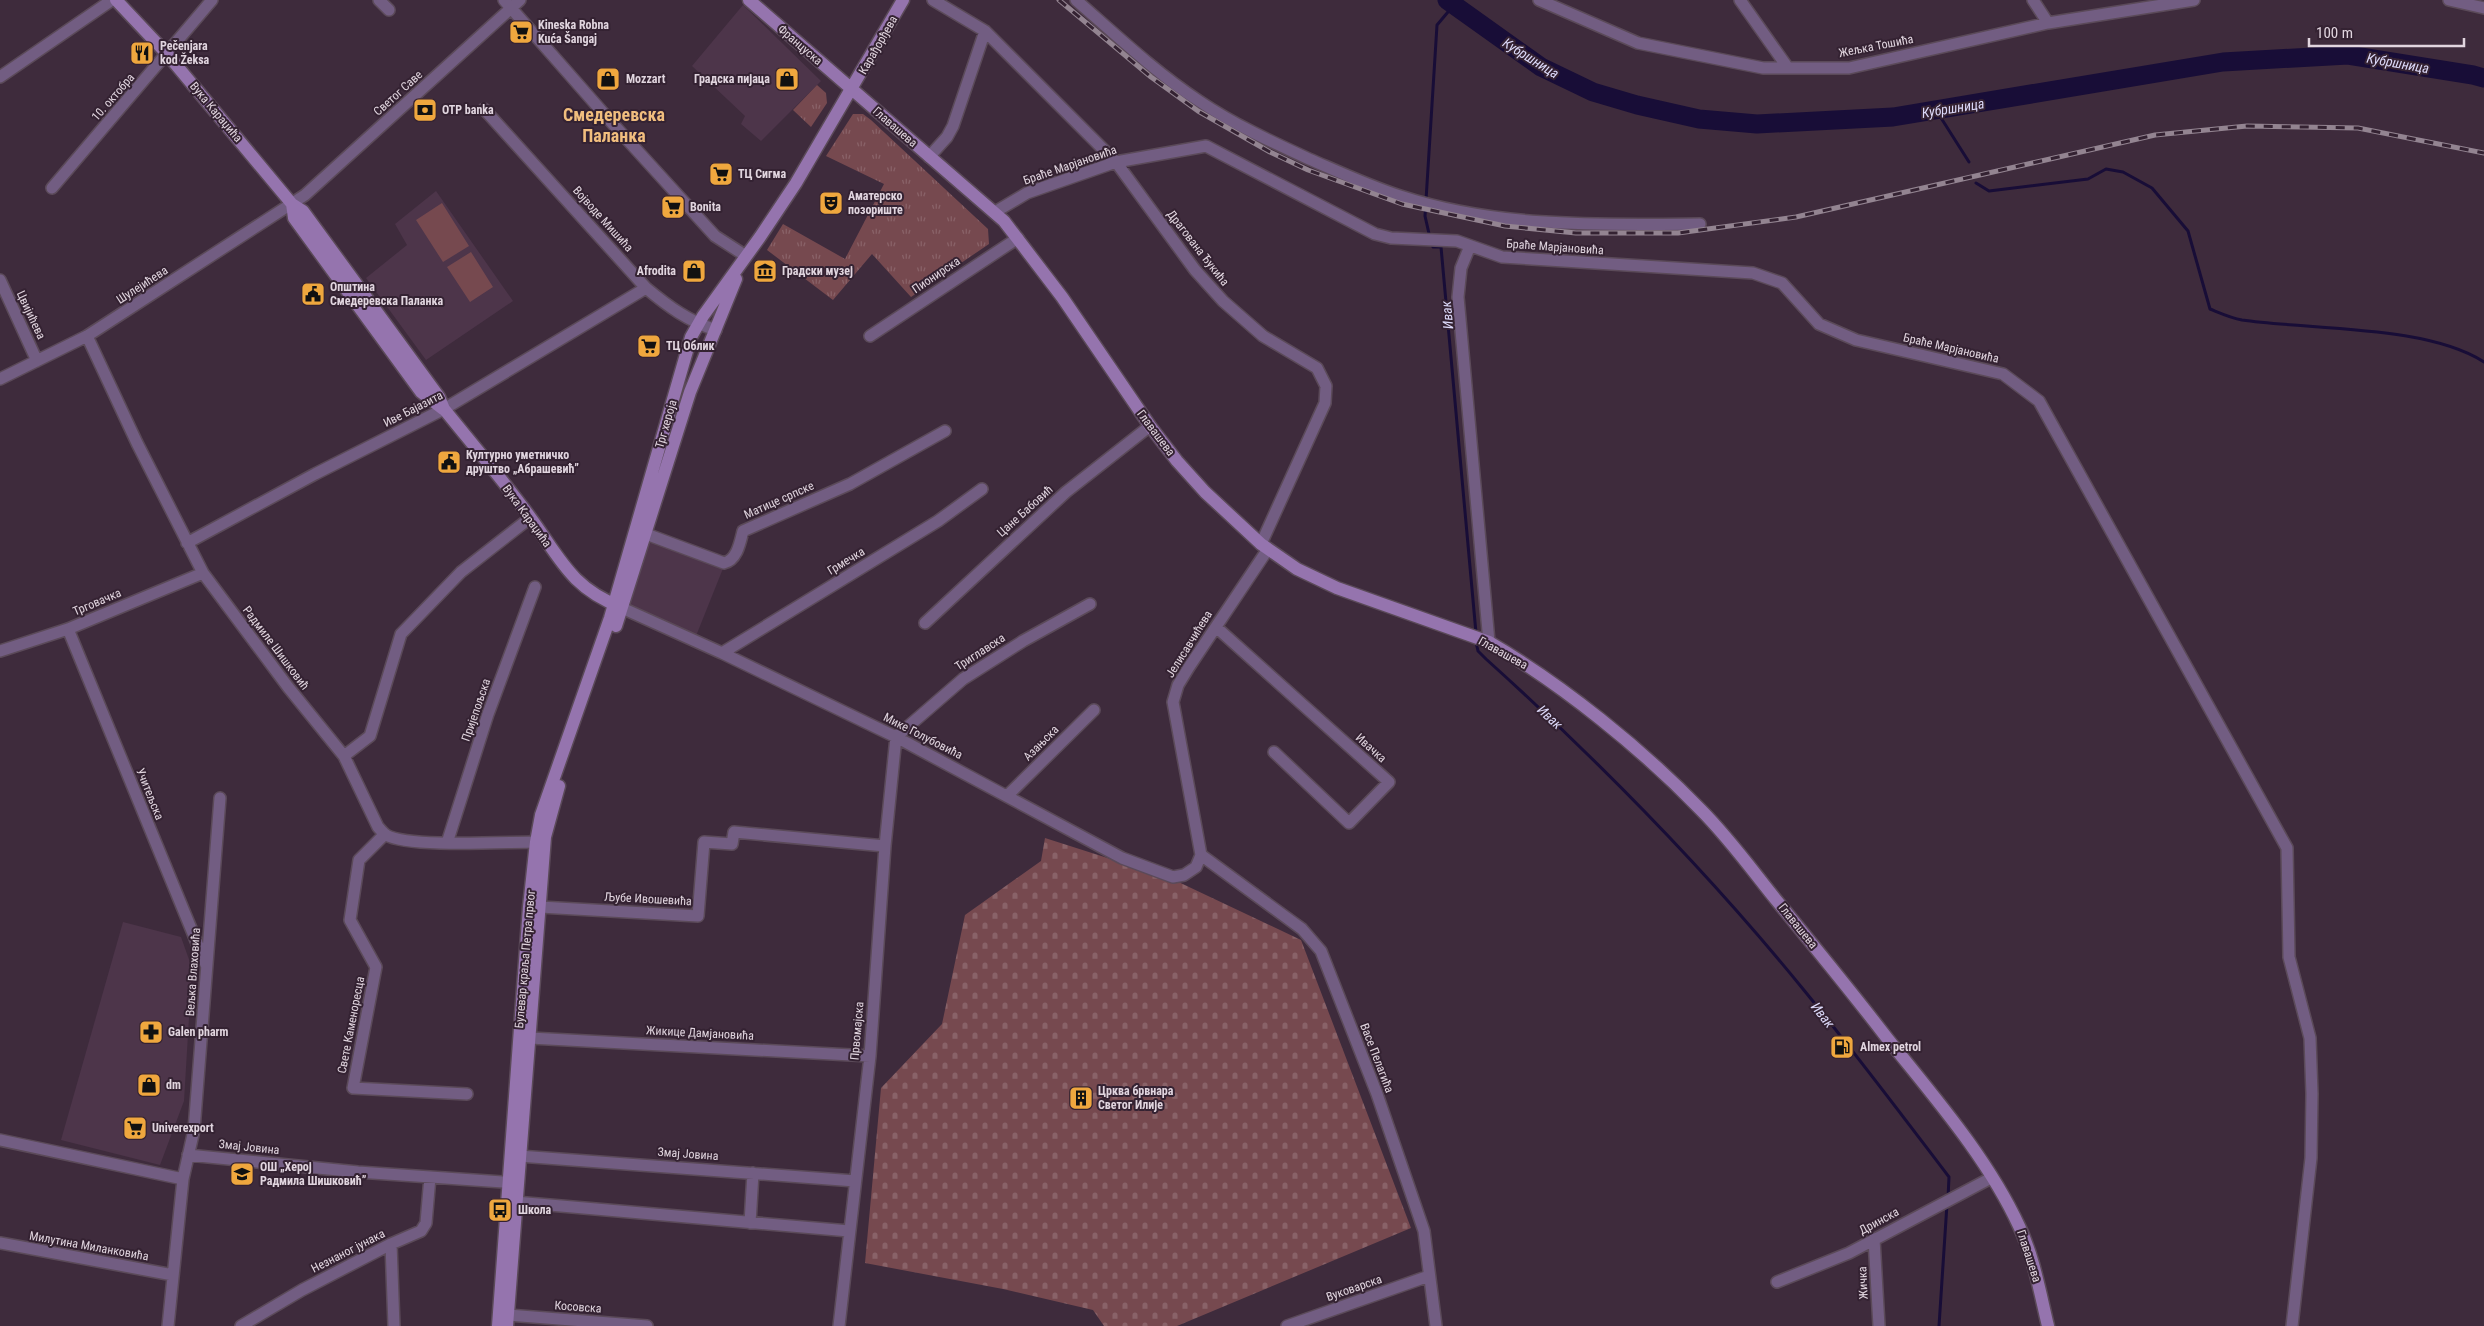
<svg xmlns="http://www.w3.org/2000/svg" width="2484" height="1326" viewBox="0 0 2484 1326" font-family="'Roboto Condensed',sans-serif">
<defs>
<pattern id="grass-tufts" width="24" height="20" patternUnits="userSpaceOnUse" patternTransform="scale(1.25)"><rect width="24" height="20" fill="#76494f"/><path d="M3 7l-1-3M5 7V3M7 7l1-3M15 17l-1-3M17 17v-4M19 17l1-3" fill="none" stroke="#896268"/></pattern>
<pattern id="cemetery-stones" width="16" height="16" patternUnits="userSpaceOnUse" patternTransform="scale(1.25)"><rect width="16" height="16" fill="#76494f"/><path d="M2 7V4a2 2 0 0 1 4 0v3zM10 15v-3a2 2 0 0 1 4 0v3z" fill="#896268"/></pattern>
</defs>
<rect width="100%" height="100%" fill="#3e2b3c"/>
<!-- built -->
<path fill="#4d354a" d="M743,5L821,81L761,141L741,124L745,116L692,66Z
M436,191L513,301L426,360L366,278L407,245L395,224Z
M648,539L724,566L696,636L628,605Z
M123,922L181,937L192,968L184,1101L160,1165L61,1140Z"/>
<!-- grass -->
<path fill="url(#grass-tufts)" d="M817,85L826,93L827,103L811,127L793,110Z
M853,114H863L871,120L988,229L989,244L911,297L872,254L833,300L767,250L783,224L845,259L884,184L826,156Z"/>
<!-- cemetery -->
<path fill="url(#cemetery-stones)" d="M1045,838L1170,878L1301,940L1411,1228L1177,1326H1104L1093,1310L1003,1289L865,1263L881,1088L942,1024L965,915L1041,861Z"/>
<!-- pitch -->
<path fill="#76494f" d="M442,203L469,246L443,262L416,220Z
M471,252L493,287L470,302L447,267Z"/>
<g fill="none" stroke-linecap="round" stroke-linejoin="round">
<!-- stream -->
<path stroke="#180d37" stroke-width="3" d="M1936,110L1969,162
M1976,183L1989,191L2088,179L2106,169L2123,172L2152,188L2188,231L2210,309C2220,313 2231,318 2242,320C2311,330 2427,325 2484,362
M1430,238L1425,216L1437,25L1453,6
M1432,244L1433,247H1441L1476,633
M1476,642L1478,651L1486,659C1599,761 1707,871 1803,989C1853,1050 1901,1114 1949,1177L1948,1198
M1939,1326L1947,1204"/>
<!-- river -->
<path stroke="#180d37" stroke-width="19" d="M1447,0L1541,67L1593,92L1637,105L1699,119L1757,124L1893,117L2223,62L2348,55L2473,75L2484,78"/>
<!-- street casing -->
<g stroke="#5b4a59" stroke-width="14">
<path id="street" d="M379,0L389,10
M504,0L613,124L715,236L746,256
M933,0L985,31L1116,162L1195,270L1223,301L1263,336L1317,368L1326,386L1325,403L1261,544
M1076,0C1116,35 1155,72 1199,101C1233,124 1272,142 1309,159C1339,172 1369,186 1400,196C1497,228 1600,225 1700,224
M1539,0L1638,43L1763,68H1849L2048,23L2194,0
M1740,0L1788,68
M2033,0L2048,23
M2449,0L2484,8
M0,77L112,0
M484,109L646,288C669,307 688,321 716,330
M929,157L947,137L953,126L985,31
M52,188L212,0
M995,212L1027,193L1116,162L1206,146L1375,234L1391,238L1457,241L1502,257L1753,273L1782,283L1819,324L1856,340L2003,374L2039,401L2287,848L2289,957L2310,1038L2312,1094L2311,1158L2292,1326
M1470,246L1461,268L1458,297L1489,642
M0,280L37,361
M87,336L137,443L203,573L288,687L344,756L378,827C380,829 383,833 386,835C409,848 505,842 536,842
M870,336L1018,238
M0,379L87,336L305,195L520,0
M638,531L724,563C737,560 740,543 743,531L850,484L945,431
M187,543L315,474L444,409L646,288
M622,608L722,653L896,737L1122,858L1173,877L1184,875L1196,867L1201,855
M925,623L1066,492L1150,426
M1216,627L1389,782L1349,823L1274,752
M68,629L206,965
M0,651L68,629L203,573
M722,653L938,521L982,489
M344,756L370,736L401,634L461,572L530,518
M1007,796L1094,710
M385,834L359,860L350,920L376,967L353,1088L467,1094
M447,843L488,714L535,587
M1201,855L1302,929L1321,951L1377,1094L1424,1231L1436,1326
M1201,855L1173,702L1178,685L1189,667L1268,549
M540,907L698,916L704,842L732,844L734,832L885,846
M530,1038L870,1056
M0,1140L183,1179
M188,1155L358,1172L517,1183
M519,1156L855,1181
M515,1202L849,1231
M750,1223L753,1173
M1874,1239L1879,1326
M0,1243L173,1275
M391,1244L394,1326
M1777,1282L1849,1253L1991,1178
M508,1315L647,1326
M168,1326L183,1179L194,1130L220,798
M241,1326L302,1290L391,1244L421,1231L426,1223L430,1177
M839,1326L870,1056L885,846L896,737L963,679L1023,641L1090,604
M1287,1326L1429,1276"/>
</g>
<!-- secondary casing -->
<g stroke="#5b4a59" stroke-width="15">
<path id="secondary" d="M116,0L167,54L292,204L303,211L439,397L444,409C473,445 503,480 530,517C560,558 571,588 621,607
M749,0L1004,221L1062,297L1150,426L1177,461L1205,492L1261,544L1297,569L1337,588L1489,642C1563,685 1642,749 1701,810C1729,838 1752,870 1777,901C1814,946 1851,991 1887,1038C1934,1097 1987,1157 2019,1226C2034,1257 2040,1293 2048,1326
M292,204L294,218L421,392L443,409
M616,626L690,392L736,279
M498,1326L529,907L536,842L541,815L610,618L691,337L703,316L760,237L796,183L903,0
M507,1326L545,837L559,786"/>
</g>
<!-- street -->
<use href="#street" stroke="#725d82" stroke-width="11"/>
<!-- secondary -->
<use href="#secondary" stroke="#9574ae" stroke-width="12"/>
<!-- rail casing -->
<g stroke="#938491" stroke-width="5">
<path id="rail" d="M1059,0L1151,77L1198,111L1270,152L1308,170L1402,204L1505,226L1576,233H1678L1796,217L2155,135L2247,126L2358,128L2484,153"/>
</g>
<!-- rail -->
<use href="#rail" stroke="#342232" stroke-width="3" stroke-dasharray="9" stroke-linecap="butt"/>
</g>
<!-- icons -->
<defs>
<g id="supermarket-square" transform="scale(1.25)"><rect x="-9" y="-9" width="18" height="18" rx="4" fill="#efa73e" stroke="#342232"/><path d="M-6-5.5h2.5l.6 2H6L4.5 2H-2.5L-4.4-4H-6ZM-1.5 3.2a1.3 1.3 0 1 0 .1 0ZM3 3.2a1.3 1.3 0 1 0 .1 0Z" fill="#111"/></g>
<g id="restaurant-square" transform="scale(1.25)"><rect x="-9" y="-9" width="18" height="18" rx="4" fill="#efa73e" stroke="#342232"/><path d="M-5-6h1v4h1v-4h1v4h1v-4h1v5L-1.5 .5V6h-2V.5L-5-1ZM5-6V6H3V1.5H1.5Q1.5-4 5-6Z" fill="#111"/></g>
<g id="shop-square" transform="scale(1.25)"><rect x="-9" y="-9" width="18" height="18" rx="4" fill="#efa73e" stroke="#342232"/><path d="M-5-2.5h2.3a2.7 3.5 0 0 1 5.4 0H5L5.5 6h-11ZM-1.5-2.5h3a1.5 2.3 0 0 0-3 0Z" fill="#111"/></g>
<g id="bank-square" transform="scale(1.25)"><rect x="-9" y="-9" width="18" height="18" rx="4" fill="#efa73e" stroke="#342232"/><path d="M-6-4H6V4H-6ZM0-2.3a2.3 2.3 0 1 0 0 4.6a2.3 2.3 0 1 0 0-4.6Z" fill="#111"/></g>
<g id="theatre-square" transform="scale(1.25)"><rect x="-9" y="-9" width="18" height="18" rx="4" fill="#efa73e" stroke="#342232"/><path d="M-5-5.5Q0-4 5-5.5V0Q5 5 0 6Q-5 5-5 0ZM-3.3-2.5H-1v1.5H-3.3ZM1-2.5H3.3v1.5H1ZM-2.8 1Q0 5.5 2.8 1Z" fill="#111"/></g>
<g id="museum-square" transform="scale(1.25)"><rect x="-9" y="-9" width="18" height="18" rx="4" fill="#efa73e" stroke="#342232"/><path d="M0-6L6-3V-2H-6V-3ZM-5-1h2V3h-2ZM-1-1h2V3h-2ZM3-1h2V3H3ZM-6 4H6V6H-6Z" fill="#111"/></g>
<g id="civic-square" transform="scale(1.25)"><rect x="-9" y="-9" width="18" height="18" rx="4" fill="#efa73e" stroke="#342232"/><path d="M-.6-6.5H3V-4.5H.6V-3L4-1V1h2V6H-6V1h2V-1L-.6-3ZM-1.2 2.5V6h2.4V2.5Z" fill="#111"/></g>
<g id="pharmacy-square" transform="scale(1.25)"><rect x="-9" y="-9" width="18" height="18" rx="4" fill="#efa73e" stroke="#342232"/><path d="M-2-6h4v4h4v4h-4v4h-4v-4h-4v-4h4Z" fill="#111"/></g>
<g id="fuel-square" transform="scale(1.25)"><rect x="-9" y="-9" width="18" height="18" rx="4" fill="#efa73e" stroke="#342232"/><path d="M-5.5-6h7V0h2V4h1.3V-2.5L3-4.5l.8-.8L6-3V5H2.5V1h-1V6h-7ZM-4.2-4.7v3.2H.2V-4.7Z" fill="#111"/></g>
<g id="building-square" transform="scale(1.25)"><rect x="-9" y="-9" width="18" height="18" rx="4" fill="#efa73e" stroke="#342232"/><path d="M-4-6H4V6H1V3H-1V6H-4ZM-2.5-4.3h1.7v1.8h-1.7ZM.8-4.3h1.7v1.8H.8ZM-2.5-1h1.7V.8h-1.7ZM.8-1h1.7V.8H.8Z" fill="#111"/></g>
<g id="school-square" transform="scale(1.25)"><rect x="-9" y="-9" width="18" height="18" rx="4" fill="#efa73e" stroke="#342232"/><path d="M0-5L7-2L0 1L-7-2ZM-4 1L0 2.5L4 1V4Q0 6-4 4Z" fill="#111"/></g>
<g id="bus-square" transform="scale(1.25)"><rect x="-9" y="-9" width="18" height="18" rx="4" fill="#efa73e" stroke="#342232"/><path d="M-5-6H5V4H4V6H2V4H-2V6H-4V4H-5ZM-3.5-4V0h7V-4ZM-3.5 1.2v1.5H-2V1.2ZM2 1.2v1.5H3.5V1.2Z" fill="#111"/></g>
</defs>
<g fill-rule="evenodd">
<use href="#supermarket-square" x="521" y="32"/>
<use href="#restaurant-square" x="142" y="53"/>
<use href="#shop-square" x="608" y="79"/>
<use href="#shop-square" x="787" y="79"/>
<use href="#bank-square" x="425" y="110"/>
<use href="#supermarket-square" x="721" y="174"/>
<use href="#theatre-square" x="831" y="203"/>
<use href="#supermarket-square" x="673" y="207"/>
<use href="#shop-square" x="694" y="271"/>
<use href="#museum-square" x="765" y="271"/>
<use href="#civic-square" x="313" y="294"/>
<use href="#supermarket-square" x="649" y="346"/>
<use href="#civic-square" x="449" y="462"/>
<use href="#pharmacy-square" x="151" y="1032"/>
<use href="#fuel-square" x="1842" y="1047"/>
<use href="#shop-square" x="149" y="1085"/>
<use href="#building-square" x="1081" y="1098"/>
<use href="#supermarket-square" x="135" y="1128"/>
<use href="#school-square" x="242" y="1174"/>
<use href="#bus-square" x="500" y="1210"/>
</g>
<g text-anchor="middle" stroke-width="4" stroke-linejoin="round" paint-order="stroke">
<!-- poi labels -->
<g font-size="12" font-weight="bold" fill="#e1d5df" stroke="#342232" text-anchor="start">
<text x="538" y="29">Kineska Robna<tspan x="538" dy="14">Kuća Šangaj</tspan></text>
<text x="160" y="50">Pečenjara<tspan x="160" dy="14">kod Žeksa</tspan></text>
<text x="626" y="83">Mozzart</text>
<text x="770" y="83" text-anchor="end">Градска пијаца</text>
<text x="442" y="114">OTP banka</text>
<text x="738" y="178">ТЦ Сигма</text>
<text x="848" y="200">Аматерско<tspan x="848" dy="14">позориште</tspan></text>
<text x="690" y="211">Bonita</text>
<text x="676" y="275" text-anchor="end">Afrodita</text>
<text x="782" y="275">Градски музеј</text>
<text x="330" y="291">Општина<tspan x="330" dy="14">Смедеревска Паланка</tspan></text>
<text x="666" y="350">ТЦ Облик</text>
<text x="466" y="459">Културно уметничко<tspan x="466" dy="14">друштво „Абрашевић”</tspan></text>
<text x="168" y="1036">Galen pharm</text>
<text x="1860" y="1051">Almex petrol</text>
<text x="166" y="1089">dm</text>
<text x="1098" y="1095">Црква брвнара<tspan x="1098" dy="14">Светог Илије</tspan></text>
<text x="152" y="1132">Univerexport</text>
<text x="260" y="1171">ОШ „Херој<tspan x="260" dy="14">Радмила Шишковић”</tspan></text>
<text x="518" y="1214">Школа</text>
</g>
<!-- street labels -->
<g font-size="12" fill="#e1d5df" stroke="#342232">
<text transform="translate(800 45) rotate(41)" y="4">Француска</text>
<text transform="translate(878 45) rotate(-60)" y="4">Карађорђева</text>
<text transform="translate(1876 46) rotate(-11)" y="4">Жељка Тошића</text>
<text transform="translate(398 93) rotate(-42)" y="4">Светог Саве</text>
<text transform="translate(113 97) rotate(-49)" y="4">10. октобра</text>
<text transform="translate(216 112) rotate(50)" y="4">Вука Караџића</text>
<text transform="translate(895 127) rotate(41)" y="4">Главашева</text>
<text transform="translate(1070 165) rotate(-19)" y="4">Браће Марјановића</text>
<text transform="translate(603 219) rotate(48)" y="4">Војводе Мишића</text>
<text transform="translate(1555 247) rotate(4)" y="4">Браће Марјановића</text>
<text transform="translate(1198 248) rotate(52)" y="4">Драгована Ђукића</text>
<text transform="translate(936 275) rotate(-34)" y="4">Пионирска</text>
<text transform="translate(142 285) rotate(-33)" y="4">Шулејићева</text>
<text transform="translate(31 315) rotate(65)" y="4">Цвијићева</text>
<text transform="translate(1951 348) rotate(13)" y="4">Браће Марјановића</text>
<text transform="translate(413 409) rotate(-27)" y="4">Иве Бајазита</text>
<text transform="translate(666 424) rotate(-74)" y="4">Трг хероја</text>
<text transform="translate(1156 433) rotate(53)" y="4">Главашева</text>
<text transform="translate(779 500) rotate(-24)" y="4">Матице српске</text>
<text transform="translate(1025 511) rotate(-42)" y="4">Цане Бабовић</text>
<text transform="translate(527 516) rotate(54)" y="4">Вука Караџића</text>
<text transform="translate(846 561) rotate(-31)" y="4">Грмечка</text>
<text transform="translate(97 602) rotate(-23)" y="4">Трговачка</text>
<text transform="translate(1189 644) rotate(-58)" y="4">Јелисавчићева</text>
<text transform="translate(276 648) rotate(53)" y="4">Радмиле Шишковић</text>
<text transform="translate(980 652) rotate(-33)" y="4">Триглавска</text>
<text transform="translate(1503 653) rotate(29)" y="4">Главашева</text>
<text transform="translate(476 710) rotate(-71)" y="4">Пријепољска</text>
<text transform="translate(923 736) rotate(27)" y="4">Мике Голубовића</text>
<text transform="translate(1041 743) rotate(-45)" y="4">Азањска</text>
<text transform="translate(1371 748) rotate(42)" y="4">Ивачка</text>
<text transform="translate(150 794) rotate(68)" y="4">Учитељска</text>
<text transform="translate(648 899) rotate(3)" y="4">Љубе Ивошевића</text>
<text transform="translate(1798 926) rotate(51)" y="4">Главашева</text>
<text transform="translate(525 959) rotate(-85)" y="4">Булевар краља Петра првог</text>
<text transform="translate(193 972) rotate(-86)" y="4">Вељка Влаховића</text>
<text transform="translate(351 1025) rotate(-79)" y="4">Свете Каменоресца</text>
<text transform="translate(857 1031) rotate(-85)" y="4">Првомајска</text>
<text transform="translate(700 1033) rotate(3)" y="4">Жикице Дамјановића</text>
<text transform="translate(1377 1058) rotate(69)" y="4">Васе Пелагића</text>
<text transform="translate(249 1147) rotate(6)" y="4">Змај Јовина</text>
<text transform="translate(688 1154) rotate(4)" y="4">Змај Јовина</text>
<text transform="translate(1879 1221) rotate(-28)" y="4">Дринска</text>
<text transform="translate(89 1246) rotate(10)" y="4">Милутина Миланковића</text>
<text transform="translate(348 1251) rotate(-27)" y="4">Незнаног јунака</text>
<text transform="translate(2029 1256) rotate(72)" y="4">Главашева</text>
<text transform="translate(1863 1283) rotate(-93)" y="4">Жичка</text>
<text transform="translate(1354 1288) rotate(-19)" y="4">Вуковарска</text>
<text transform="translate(578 1307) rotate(4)" y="4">Косовска</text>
</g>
<!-- water labels -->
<g font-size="14" font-style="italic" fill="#dddafa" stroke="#342232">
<text transform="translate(1531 58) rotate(32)" y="5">Кубршница</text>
<text transform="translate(2398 63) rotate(10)" y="5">Кубршница</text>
<text transform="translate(1953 108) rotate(-9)" y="5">Кубршница</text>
<text transform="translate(1447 315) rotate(-95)" y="5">Ивак</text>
<text transform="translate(1550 717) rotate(43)" y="5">Ивак</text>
<text transform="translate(1823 1015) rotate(52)" y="5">Ивак</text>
</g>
<!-- district labels -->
<g font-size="18" font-weight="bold" fill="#f1be7e" stroke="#342232">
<text x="614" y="121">Смедеревска<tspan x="614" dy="21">Паланка</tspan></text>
</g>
</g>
<!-- scale -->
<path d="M2309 38v8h155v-8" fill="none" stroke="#e1d5df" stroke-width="2.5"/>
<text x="2316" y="38" font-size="15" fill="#e1d5df" stroke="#342232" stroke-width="4" paint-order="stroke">100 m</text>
</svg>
